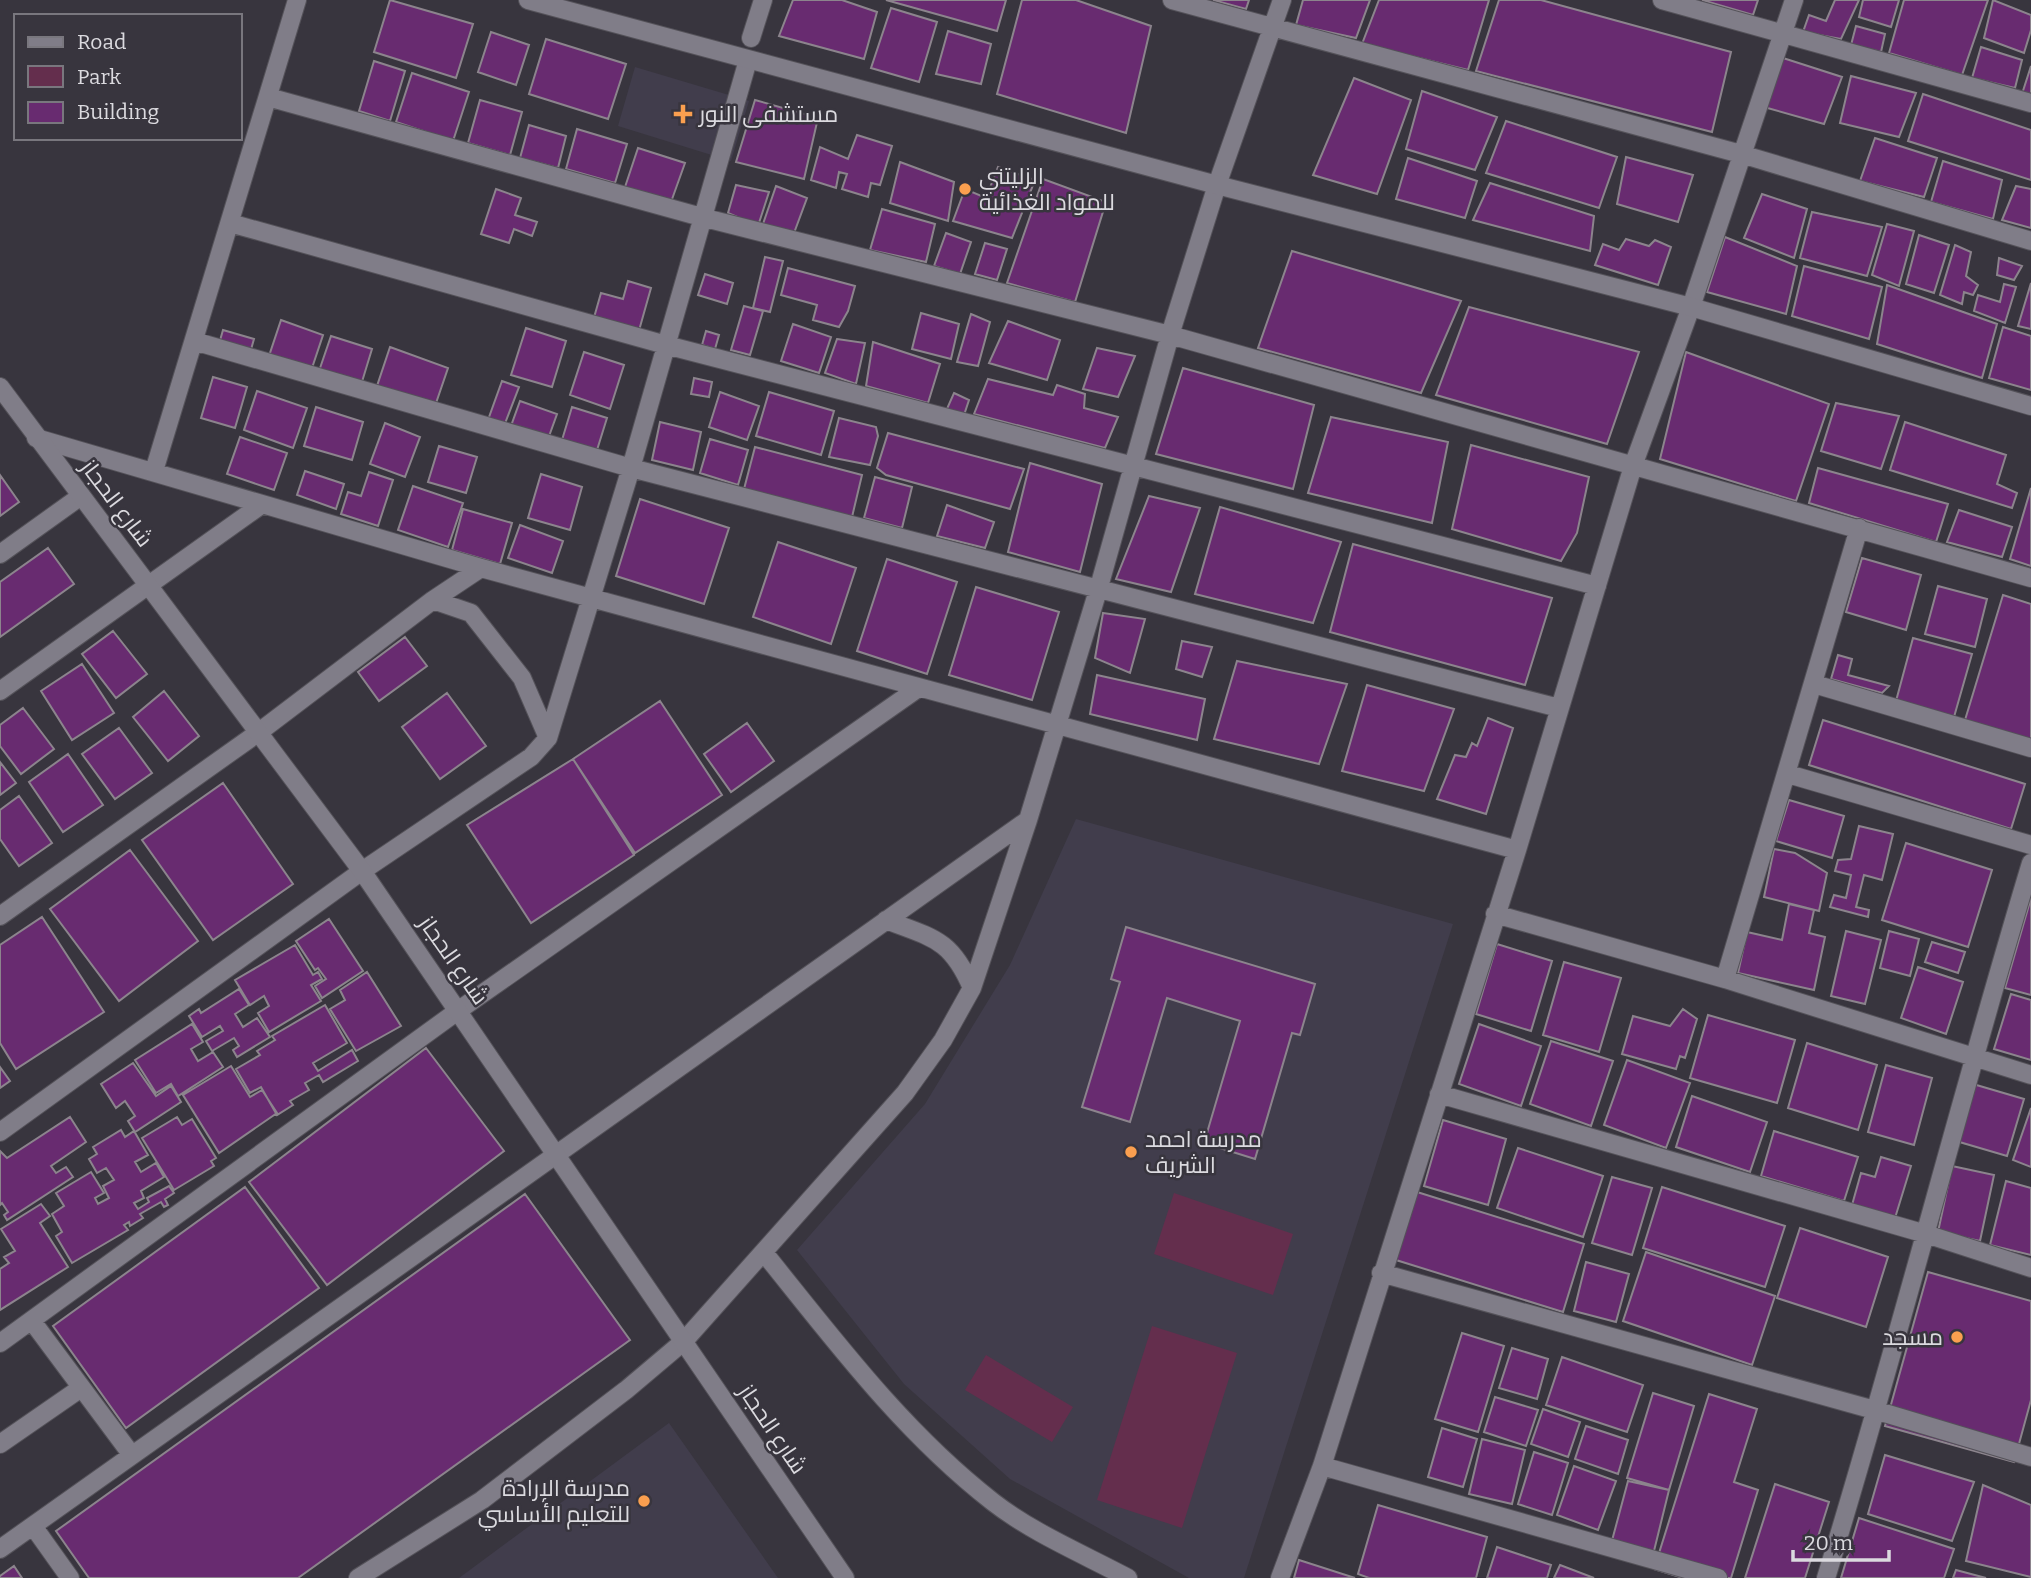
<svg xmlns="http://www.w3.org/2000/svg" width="2031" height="1578" viewBox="0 0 2031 1578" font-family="Bitter,Cairo,serif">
<rect width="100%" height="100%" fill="#38353e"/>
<!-- built -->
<path fill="#413d4c" d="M635,67L749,101L731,161L618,126Z
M1076,819L1453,924L1244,1578H1189L1010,1479L904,1384L797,1250L925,1104L1010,965Z
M669,1423L778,1578H459Z"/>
<!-- green -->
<path fill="#642e4d" d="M1174,1193L1293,1234L1273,1295L1154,1254Z
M1152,1326L1237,1353L1182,1528L1097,1500Z
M986,1355L1073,1407L1052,1442L965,1390Z"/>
<!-- building -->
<path fill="#682b70" stroke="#8c848d" stroke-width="2" d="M390,0L473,24L456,78L374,52Z
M793,0H842L877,12L864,59L779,36Z
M886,0H1006L997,31Z
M1022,0H1076L1151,26L1126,133L997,94Z
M1213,0H1249L1246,9Z
M1303,0H1370L1356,38L1296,25Z
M1379,0H1489L1468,70L1362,44Z
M1499,0H1541L1731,52L1712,132L1476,71Z
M1702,0H1758L1753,15Z
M1835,0H1859L1841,39L1803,32L1809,15L1826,21Z
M1863,0H1899L1891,27L1859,17Z
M1904,0H1988L1962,75L1889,53Z
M1993,0L2031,15V30L2024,53L1984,38Z
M891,8L937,22L919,82L871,68Z
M1856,26L1885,34L1881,52L1851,45Z
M948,31L991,44L981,84L936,74Z
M491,32L529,45L516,85L478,72Z
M546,39L626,64L608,119L529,94Z
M1981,47L2022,60L2015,88L1972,78Z
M1783,58L1842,77L1824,124L1764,107Z
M374,61L405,71L390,121L359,111Z
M2031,66V96L2022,94Z
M412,73L469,92L453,141L396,122Z
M1851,76L1916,93L1899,137L1840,123Z
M1354,78L1411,100L1377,194L1313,175Z
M1422,91L1497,117L1475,170L1406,149Z
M1923,94L2031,130V180L1908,141Z
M480,100L522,112L510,155L468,143Z
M755,100L818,118L804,179L736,162Z
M1506,121L1617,157L1599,208L1486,173Z
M529,125L566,136L558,168L520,158Z
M577,129L627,144L615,183L566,169Z
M857,135L892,146L880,185L871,183L868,197L842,189L847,174L839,172L836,188L811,180L820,147L848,159Z
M1875,138L1937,158L1924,197L1860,181Z
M638,148L685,163L671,202L625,187Z
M1626,157L1693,175L1678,222L1617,204Z
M1408,158L1477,181L1465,218L1396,199Z
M1943,161L2002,180L1993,219L1931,202Z
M900,162L954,182L948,221L890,203Z
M998,167L1035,180L1012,238L953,221L965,189L986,198Z
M1043,179L1106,202L1075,302L1007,283Z
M1490,183L1594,216L1590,251L1473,220Z
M736,185L769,192L758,226L728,213Z
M776,186L807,198L794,233L763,224Z
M2016,186L2031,189V228L2002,220Z
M496,189L521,198L515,215L537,222L532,236L514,229L509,243L481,234Z
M1762,194L1807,209L1794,258L1744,238Z
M882,209L935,224L926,262L870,250Z
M1812,212L1882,227L1867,276L1800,258Z
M1887,224L1914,231L1899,286L1872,275Z
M946,233L971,242L960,274L934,266Z
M1919,235L1949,245L1934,293L1906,284Z
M1725,237L1797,266L1786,314L1707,292Z
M1626,239L1649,246L1655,240L1671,247L1658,285L1595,265L1603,244L1619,250Z
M985,243L1007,249L997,280L975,274Z
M1955,245L1971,252L1966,276L1978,285L1973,295L1964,292L1962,304L1940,295Z
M1292,251L1461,301L1421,393L1258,348Z
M765,257L783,261L770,312L753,308Z
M1999,258L2022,266L2014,280L1997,275Z
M1804,266L1882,287L1869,339L1792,316Z
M788,268L855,286L848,311L839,327L813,320L817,305L781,295Z
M705,274L733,283L727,304L698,295Z
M628,281L651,288L638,334L593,321L601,293L623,299Z
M2031,283V329L2018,326Z
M2004,284L2016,287L2005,323L1974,311L1978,295L2000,302Z
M1887,285L1997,324L1982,378L1877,344Z
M744,306L763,311L750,355L731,350Z
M1469,307L1639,352L1607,444L1436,395Z
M921,313L959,324L951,359L912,349Z
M971,314L990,322L978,366L957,362Z
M281,320L323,335L311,371L269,356Z
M1008,321L1060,340L1047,380L989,363Z
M793,324L831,337L819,373L781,361Z
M2003,327L2031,336V390L1989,378Z
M526,328L566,341L552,387L511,375Z
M223,330L254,339L250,353L219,344Z
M706,331L719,335L715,349L702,345Z
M331,336L372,349L361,385L319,371Z
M837,339L865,343L856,384L825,373Z
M873,342L940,364L928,403L866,386Z
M390,347L448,368L435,406L377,386Z
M1097,348L1135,356L1118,397L1083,389Z
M584,352L624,365L610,409L570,395Z
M1686,352L1829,404L1796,501L1660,459Z
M1183,368L1314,405L1293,489L1156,454Z
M213,377L247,387L235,428L201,418Z
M694,378L712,382L709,397L691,394Z
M988,379L1053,395L1057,385L1085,394L1084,408L1118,417L1105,448L974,414Z
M502,381L519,387L504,426L488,420Z
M257,391L307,408L293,448L244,430Z
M720,392L759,406L747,440L709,427Z
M769,392L834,411L821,455L756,436Z
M954,393L969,400L964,415L946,411Z
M520,401L557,414L548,439L511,426Z
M1836,403L1899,416L1881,469L1821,451Z
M316,407L363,422L352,460L304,446Z
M572,407L607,418L597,450L562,440Z
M1331,417L1448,442L1432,523L1308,493Z
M839,418L876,427L878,436L870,465L829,457Z
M660,422L701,432L693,470L652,460Z
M1905,422L2006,455L1997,484L2017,493L2012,508L1890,470Z
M385,423L420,437L405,477L370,464Z
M888,433L1024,469L1010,509L886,475L877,468Z
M240,437L287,453L274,490L227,474Z
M710,439L748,450L738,485L700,473Z
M1471,445L1589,477L1577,533L1561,561L1452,529Z
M439,446L477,457L466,493L428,482Z
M755,447L862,475L852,517L744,489Z
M1030,463L1102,484L1080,572L1008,552Z
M1818,468L1948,504L1936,542L1809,503Z
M305,471L344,484L336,509L297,495Z
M369,472L393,480L378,526L341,514L348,492L361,496Z
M541,474L582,487L570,530L528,518Z
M0,475L19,502L0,516Z
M875,477L912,487L902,528L864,518Z
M413,486L463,503L448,547L398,530Z
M2031,488V566L2010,559Z
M1149,496L1200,508L1171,592L1116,579Z
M640,499L729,528L704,604L616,576Z
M947,505L994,522L985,548L937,536Z
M1220,507L1341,542L1313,623L1195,594Z
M463,509L512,523L500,564L452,550Z
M1959,510L2012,527L2002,557L1947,542Z
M520,525L563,541L552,573L508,558Z
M778,542L856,568L831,644L753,617Z
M1353,544L1552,598L1525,685L1330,632Z
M48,548L74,584L0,637V582Z
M1862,558L1921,575L1906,630L1846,612Z
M887,559L957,582L927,674L857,651Z
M1938,586L1987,599L1975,647L1925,634Z
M976,587L1059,612L1032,700L949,675Z
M2003,595L2031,604V740L1965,720Z
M1103,613L1145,619L1130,673L1095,658Z
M113,631L147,674L116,698L82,654Z
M405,637L427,666L379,701L358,672Z
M1913,638L1972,654L1954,717L1896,701Z
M1182,641L1212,647L1202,677L1176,669Z
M1838,655L1852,659L1848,675L1889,686L1882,693L1831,679Z
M1237,661L1347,684L1319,764L1214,739Z
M82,664L114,713L72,740L41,691Z
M1097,675L1205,699L1197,740L1090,714Z
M1367,685L1454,709L1424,791L1342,771Z
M164,691L199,736L168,761L133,717Z
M447,693L486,746L440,779L402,727Z
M660,701L722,795L635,853L573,759Z
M23,708L54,749L21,774L0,746V725Z
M1488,718L1513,728L1486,814L1437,799L1455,755L1466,757L1472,743L1477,746Z
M1823,720L2025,784L2011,829L1809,765Z
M747,723L774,761L731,792L704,754Z
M119,728L152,773L115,799L82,754Z
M68,754L103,805L63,832L29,782Z
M573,759L634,855L531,923L467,825Z
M0,762L16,783L0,795Z
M223,783L293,884L213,940L142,840Z
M19,796L52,843L19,866L0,839V810Z
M1789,800L1844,816L1832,858L1776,841Z
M1859,826L1893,834L1882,880L1864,875L1856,907L1869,910L1868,917L1830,907L1834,895L1846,898L1851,875L1835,871L1838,860L1851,859Z
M1906,843L1992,870L1968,947L1882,920Z
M1774,849L1795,853L1827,873L1819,911L1764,897Z
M130,850L198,941L119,1001L50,909Z
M2031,898V995L2005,988Z
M1789,904L1814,910L1809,933L1825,937L1814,990L1738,973L1747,932L1782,940Z
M42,917L104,1012L16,1069L0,1043V945Z
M329,919L363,971L322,998L315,986L326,979L318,968L315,970L296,941Z
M1126,927L1315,984L1300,1035L1292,1033L1255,1159L1204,1143L1240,1021L1167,998L1130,1122L1082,1107L1120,982L1111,979Z
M1846,931L1881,940L1865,1004L1831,996Z
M1889,931L1919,939L1910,976L1880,968Z
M1932,942L1965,952L1958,973L1925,962Z
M1497,944L1552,961L1531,1031L1476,1014Z
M295,945L313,975L318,972L322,979L311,985L321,1001L269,1032L258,1013L269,1006L264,996L250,1005L235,980Z
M1564,962L1621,978L1599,1052L1543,1035Z
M1918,967L1963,982L1946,1034L1901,1018Z
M367,972L401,1026L356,1051L330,1009L345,1000L340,990Z
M239,989L249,1005L235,1014L243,1027L257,1018L270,1037L237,1057L233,1050L239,1046L234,1038L212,1051L206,1041L223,1031L220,1026L202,1037L189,1016L199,1009L201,1013Z
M2011,994L2031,1000V1060L1994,1049Z
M325,1005L347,1043L313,1063L318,1071L352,1050L358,1061L323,1082L319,1075L305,1083L309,1090L290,1101L293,1105L277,1115L261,1087L250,1093L236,1069L260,1055L257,1051L275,1040L272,1036Z
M1683,1009L1697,1019L1685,1058L1680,1056L1676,1069L1622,1054L1633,1016L1670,1026Z
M1708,1015L1795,1040L1777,1103L1690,1078Z
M192,1024L203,1042L191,1049L198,1061L213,1052L223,1067L178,1096L171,1084L156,1093L135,1060Z
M1479,1024L1541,1046L1521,1106L1459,1084Z
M1551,1041L1613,1061L1591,1126L1530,1104Z
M1807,1043L1877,1065L1858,1130L1788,1108Z
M426,1048L504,1151L327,1285L249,1182Z
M1627,1060L1690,1083L1666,1148L1604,1125Z
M133,1063L156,1096L171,1086L181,1102L135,1132L128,1121L135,1116L125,1101L116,1108L101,1084Z
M1886,1065L1932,1078L1914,1145L1868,1132Z
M231,1066L250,1097L262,1090L277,1113L219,1153L183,1095Z
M0,1067L10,1081L0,1088Z
M1973,1084L2024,1099L2007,1156L1956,1141Z
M1692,1096L1767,1122L1750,1172L1676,1147Z
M2031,1108V1167L2013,1160Z
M70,1117L86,1142L51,1166L56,1173L66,1167L73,1177L7,1220L4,1215L8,1212L2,1203L0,1205V1151L7,1158Z
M177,1117L182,1125L192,1119L216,1158L211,1161L214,1166L174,1190L142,1138Z
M1443,1120L1506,1139L1488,1205L1424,1186Z
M121,1130L125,1137L134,1131L148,1155L135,1162L141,1172L156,1163L164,1177L141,1191L144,1198L134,1203L138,1209L149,1202L147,1198L169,1186L174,1193L165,1199L168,1205L164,1207L161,1202L140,1214L143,1218L130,1226L129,1222L124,1225L128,1230L72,1263L56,1236L62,1232L52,1214L64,1206L56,1193L91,1172L104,1193L95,1198L98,1204L109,1198L103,1186L114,1180L106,1168L97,1173L89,1159L97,1154L93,1147Z
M1774,1131L1858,1157L1844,1201L1761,1176Z
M1518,1148L1603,1176L1583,1237L1497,1208Z
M1881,1157L1911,1166L1895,1218L1852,1205L1861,1173L1875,1177Z
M1952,1166L1994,1175L1980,1241L1938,1232Z
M1612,1177L1652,1188L1632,1255L1592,1243Z
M2006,1181L2031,1188V1255L1990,1245Z
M245,1187L319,1288L126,1428L53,1326Z
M1662,1187L1785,1226L1765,1287L1643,1248Z
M1417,1192L1584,1244L1563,1312L1396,1260Z
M525,1194L630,1340L298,1578H89L56,1531Z
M41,1204L50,1216L40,1223L68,1267L0,1310V1269L9,1263L4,1257L15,1251L1,1229Z
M1800,1228L1888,1257L1866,1327L1777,1298Z
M1646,1252L1775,1296L1752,1365L1623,1321Z
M1586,1262L1629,1274L1616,1322L1574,1311Z
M1928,1272L2031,1301V1400L2014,1462L1885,1426Z
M1462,1333L1504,1346L1478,1432L1435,1419Z
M1512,1348L1548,1359L1537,1399L1499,1388Z
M1562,1357L1643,1385L1627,1432L1546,1405Z
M1653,1393L1694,1406L1669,1490L1627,1478Z
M1709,1394L1757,1409L1734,1482L1758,1490L1731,1578H1683L1654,1569Z
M1495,1397L1538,1410L1526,1446L1484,1432Z
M1543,1409L1580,1422L1568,1457L1531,1444Z
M1586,1426L1628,1440L1618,1474L1575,1459Z
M1442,1428L1477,1439L1463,1487L1428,1477Z
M1482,1439L1525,1450L1512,1504L1469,1494Z
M1534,1452L1568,1463L1552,1515L1518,1504Z
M1885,1455L1974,1482L1952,1541L1868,1514Z
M1574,1466L1616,1481L1598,1530L1557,1515Z
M1628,1481L1669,1490L1652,1559L1610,1548Z
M1775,1484L1829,1502L1805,1578H1745Z
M1983,1485L2031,1505V1577L1966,1561Z
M1378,1505L1487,1537L1476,1578H1369L1358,1574Z
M1859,1518L1954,1549L1944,1578H1841Z
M1497,1547L1551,1565L1547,1578H1487Z
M1299,1560L1355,1578H1294Z
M1560,1565L1594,1578H1554Z
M14,1566L22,1578H0V1576Z
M1956,1570L1986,1578H1953Z"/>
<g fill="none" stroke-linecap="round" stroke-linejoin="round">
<!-- service casing -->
<g stroke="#545259" stroke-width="20">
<path id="service" d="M0,554L81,496
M0,1444L81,1388"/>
</g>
<!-- minor casing -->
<g stroke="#545259" stroke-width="20">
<path id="minor" d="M1172,0L1741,154L2031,241
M1662,0L2031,103
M751,38L763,0
M268,97L705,218L1170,335L2031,578
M230,223L666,345L1597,586
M194,341L631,468L1559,708
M36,438L481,568L1517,850
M154,471L297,0
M433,600L471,613L522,678L548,738
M1814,684L2031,748
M0,691L261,505
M1788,774L2031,845
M1495,914L1725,979L2031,1075
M0,916L259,732L433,600L481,568
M886,920C933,938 951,939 972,988
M1725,979L1859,528
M1439,1094L1926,1234L2031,1268
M0,1132L362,871L531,757L548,738L631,468L748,60
M765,1254C835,1341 903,1432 993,1502C1033,1533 1083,1554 1128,1578
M1381,1273L1878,1411L2031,1457
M32,1321L131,1454
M0,1343L459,1010L917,689
M1322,1466L1718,1578
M33,1526L70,1578
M0,1549L1028,820
M358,1578L482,1500L626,1390L684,1341L905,1093L943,1040L972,988L1028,820L1099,587L1170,335L1217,185L1282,0
M1280,1578L1322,1466L1517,850L1633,466L1691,307L1794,0
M1826,1578C1899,1341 1959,1101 2031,863"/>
</g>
<!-- tertiary casing -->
<g stroke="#545259" stroke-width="20">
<path id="tertiary" d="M528,0L1217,185L1691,307L2031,406"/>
</g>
<!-- secondary casing -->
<g stroke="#545259" stroke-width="20">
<path id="secondary" d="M0,387L362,871L845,1578"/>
</g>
<!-- service -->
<use href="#service" stroke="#807d88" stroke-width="18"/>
<!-- minor -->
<use href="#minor" stroke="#807d88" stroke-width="18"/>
<!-- tertiary -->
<use href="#tertiary" stroke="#807d88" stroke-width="18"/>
<!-- secondary -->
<use href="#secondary" stroke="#807d88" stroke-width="18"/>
</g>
<!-- markers -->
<g fill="#fa9f4f" stroke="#38353e" stroke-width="2.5">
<path d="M679.5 103.5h7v7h7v7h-7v7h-7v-7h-7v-7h7z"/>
<circle cx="965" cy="189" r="7"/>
<circle cx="1131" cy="1152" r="7"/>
<circle cx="1957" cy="1337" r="7"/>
<circle cx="644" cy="1501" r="7"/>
</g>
<g text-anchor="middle" stroke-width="5" stroke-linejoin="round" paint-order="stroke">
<!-- poi labels -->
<g font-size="23" fill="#dbdadf" stroke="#38353e" text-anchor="start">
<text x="699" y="122">مستشفى النور</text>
<text x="979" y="184">الزليتني<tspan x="979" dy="26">للمواد الغذائية</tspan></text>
<text x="1145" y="1147">مدرسة احمد<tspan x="1145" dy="26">الشريف</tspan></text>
<text x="1943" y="1345" text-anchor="end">مسجد</text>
<text x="630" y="1496" text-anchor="end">مدرسة الإرادة<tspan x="630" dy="26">للتعليم الأساسي</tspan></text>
</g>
<!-- street labels -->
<g font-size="23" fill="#dbdadf" stroke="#38353e">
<text transform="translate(117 503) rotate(53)" y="8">شارع الحجاز</text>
<text transform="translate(454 960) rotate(55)" y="8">شارع الحجاز</text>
<text transform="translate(773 1429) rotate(56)" y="8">شارع الحجاز</text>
</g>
</g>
<!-- legend -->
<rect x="14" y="14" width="228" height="126" fill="#38353e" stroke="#79777e" stroke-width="2"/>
<rect x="28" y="37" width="35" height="10" fill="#807d88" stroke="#79777e" stroke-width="2"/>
<text x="77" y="49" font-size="21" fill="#dbdadf">Road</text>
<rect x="28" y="66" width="35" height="21" fill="#642e4d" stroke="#79777e" stroke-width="2"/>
<text x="77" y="84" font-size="21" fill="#dbdadf">Park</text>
<rect x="28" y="102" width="35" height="21" fill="#682b70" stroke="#79777e" stroke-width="2"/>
<text x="77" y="119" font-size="21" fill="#dbdadf">Building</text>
<!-- scale -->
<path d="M1793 1550v10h96v-10" fill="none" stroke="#dbdadf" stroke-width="3.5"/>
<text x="1804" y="1550" font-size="21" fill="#dbdadf" stroke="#38353e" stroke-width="5" paint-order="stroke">20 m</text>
</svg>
